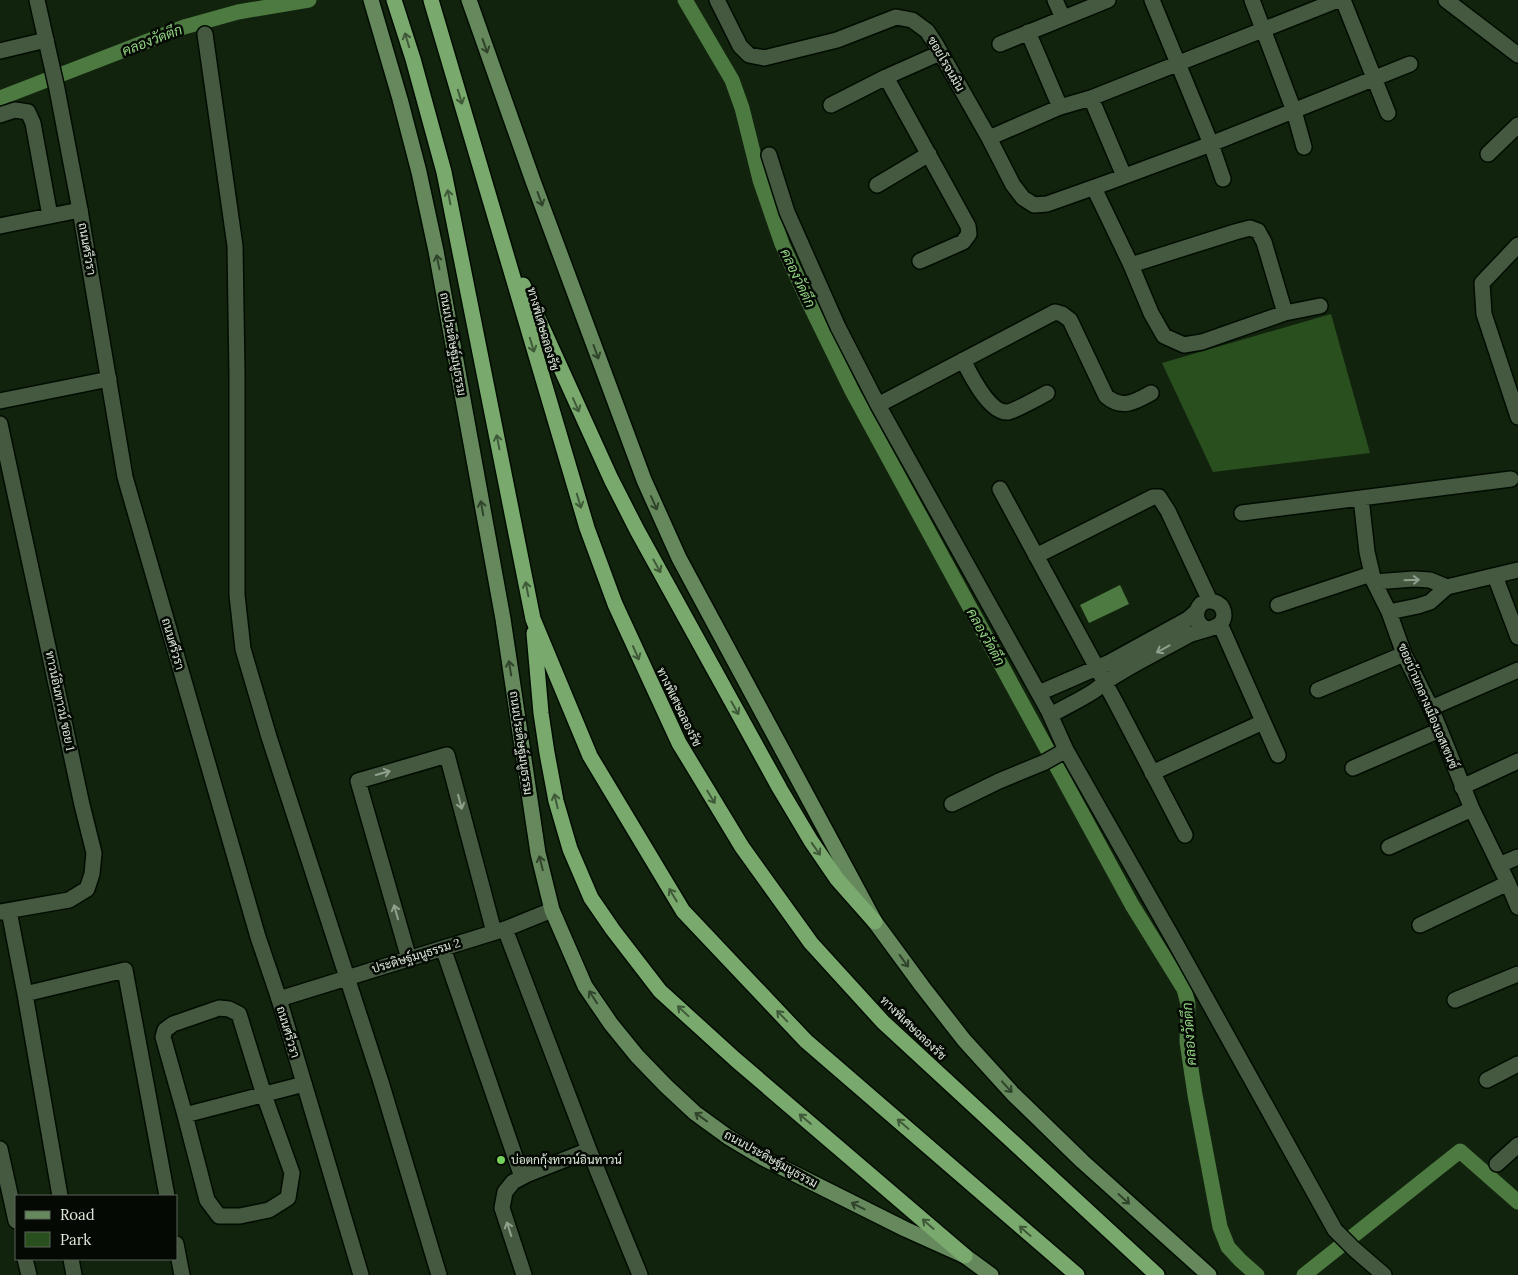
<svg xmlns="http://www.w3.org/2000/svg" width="1518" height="1275" viewBox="0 0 1518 1275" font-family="Lora,Sarabun,serif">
<rect width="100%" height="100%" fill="#12230d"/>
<!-- green -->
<path fill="#294f1f" d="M1331,314L1370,453L1213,472L1162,363Z"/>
<!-- water -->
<path fill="#4c7a41" d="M1120,585L1129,604L1089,623L1080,605Z"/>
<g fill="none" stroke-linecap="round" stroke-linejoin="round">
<!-- canal -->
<path stroke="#4c7a41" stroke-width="15" d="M685,0L732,80L742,108L760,180L782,244L809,303L852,391L1132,905L1184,989L1188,1004L1187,1042L1195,1095L1220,1227L1228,1247L1240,1260L1257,1275
M0,98L184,27L238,12L309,0
M1304,1275L1460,1151L1518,1202"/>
<!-- minor casing -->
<g stroke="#010c00" stroke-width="18">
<path id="minor" d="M717,0L740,46L749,55L764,58L837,40L896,17L912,20L927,31L935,43L989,138L1013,185L1023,198L1034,205L1047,204L1109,182L1211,144L1410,64
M1055,0L1063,18
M1152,0L1211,144L1223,179
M1252,0L1294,111L1304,147
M1343,0L1388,113
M1446,0L1518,55
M1028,32L1060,107
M205,34L235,246L237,375V595L243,649L269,737L381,1082L439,1275
M1000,44L1108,0
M0,51L46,40
M886,77L968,226L969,234L963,242L920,261
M1091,98L1124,176
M831,105L886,77L940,53
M0,115L15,110L28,112L33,123L50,216
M989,138L1060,107L1091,98L1338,0
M1488,154L1518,125
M769,155L787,212L838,327L878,405L1048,710L1066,750L1175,942L1335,1230L1354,1249L1384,1275
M877,185L929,154
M1094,188L1131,265L1151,313L1164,336L1184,345L1202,342L1285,313L1320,306
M0,226L80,210
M1518,245L1482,283L1484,314L1518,417
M1131,265L1235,232L1250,228L1258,231L1264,242L1285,313
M963,360C970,374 990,414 1008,412C1014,411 1040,397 1047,393
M0,401L109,379
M878,405L1055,312L1062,314L1070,320L1106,396C1122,410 1135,402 1151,393
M0,424L82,805L94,853L92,874L87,889L69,900L0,912
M1000,489L1116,703L1185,835
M1361,498L1367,552L1374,582L1389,612L1404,654L1431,708L1472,809L1508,883L1518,907
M1242,513L1511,479
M1036,556L1153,497H1159L1168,511L1210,601
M1495,576L1518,637
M1374,582L1414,579L1430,580L1447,587
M1278,605L1371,574
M1389,612L1418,606L1430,602L1447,587L1518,570
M1220,624L1278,755
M1318,690L1404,654
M1039,693L1108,663L1188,619L1197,611
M1431,708L1518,670
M1051,715C1065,707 1080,700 1094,691C1101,686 1108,680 1115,676C1139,661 1164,649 1189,635C1197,631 1215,629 1220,624C1227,617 1224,605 1215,602C1198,595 1188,621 1207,629
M1353,768L1440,730
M1152,773L1263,722
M1462,787L1518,761
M952,804L999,781L1045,762L1066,750
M1389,847L1472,809
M1499,865L1518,857
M9,911L25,994
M1420,925L1508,883
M505,929L589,1150L640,1275
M443,948L522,1177
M409,959L358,781L447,755L494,932
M279,999L505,929L552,910
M1455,1000L1518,974
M1487,1080L1518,1064
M185,1115L163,1037L165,1030L173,1024L219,1008L229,1009L239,1014L264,1095L292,1173L288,1198L269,1210L240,1216H219L207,1200L185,1115L304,1084
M0,1149L16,1221
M1497,1164L1518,1145
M60,1196L25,994L125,970L167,1196
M176,1244L182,1275
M25,1259L29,1275
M71,1259L74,1275
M524,1275L502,1208L505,1192L513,1182L528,1174L589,1150"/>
</g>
<!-- tertiary casing -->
<g stroke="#010c00" stroke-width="18">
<path id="tertiary" d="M37,0L57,89L80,210L125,477L258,937L279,999L361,1275"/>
</g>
<!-- primary casing -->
<g stroke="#010c00" stroke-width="18">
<path id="primary" d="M371,0L400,99L419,172L436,251L503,619L538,853L552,910L585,986L611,1024L637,1056L666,1086L695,1113L728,1137L763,1158L905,1229L965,1256L991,1275
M469,0L533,181L644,480L679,558L875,922L922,986L964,1040L1013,1094L1082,1161L1209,1275"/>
</g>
<!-- motorway casing -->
<g stroke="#010c00" stroke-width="18">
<path id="motorway" d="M394,0L413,59L444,172L533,619L590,756L683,911L806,1041L1077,1275
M431,0L587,528L615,604L679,743L742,847L811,943L883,1022L1157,1275
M523,285L611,479L637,530L780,789L811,841L837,879L875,922
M534,633L541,713L547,753L556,801L570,849L591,898L613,930L660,991L736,1060L965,1256"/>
</g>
<!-- minor -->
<use href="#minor" stroke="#455941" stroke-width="15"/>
<!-- tertiary -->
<use href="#tertiary" stroke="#455941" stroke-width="15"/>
<!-- primary -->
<use href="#primary" stroke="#65895c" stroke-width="15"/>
<!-- motorway -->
<use href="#motorway" stroke="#7aa96e" stroke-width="15"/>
</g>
<!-- one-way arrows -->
<defs><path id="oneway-shaft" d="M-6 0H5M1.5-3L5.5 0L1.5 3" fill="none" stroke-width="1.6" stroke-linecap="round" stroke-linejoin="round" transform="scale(1.25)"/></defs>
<g stroke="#3f5a38">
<use href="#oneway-shaft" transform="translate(407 40) rotate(-107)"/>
<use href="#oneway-shaft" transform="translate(460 97) rotate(73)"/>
<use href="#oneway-shaft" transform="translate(449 197) rotate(-101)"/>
<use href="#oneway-shaft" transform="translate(532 345) rotate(73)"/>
<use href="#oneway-shaft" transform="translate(576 405) rotate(66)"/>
<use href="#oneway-shaft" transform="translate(498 442) rotate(-101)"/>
<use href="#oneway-shaft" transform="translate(579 501) rotate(73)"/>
<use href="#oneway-shaft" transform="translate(657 566) rotate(61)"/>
<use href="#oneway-shaft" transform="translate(527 589) rotate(-101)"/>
<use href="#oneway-shaft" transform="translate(636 653) rotate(66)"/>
<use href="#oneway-shaft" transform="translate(735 708) rotate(61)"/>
<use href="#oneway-shaft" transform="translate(711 797) rotate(59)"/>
<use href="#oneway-shaft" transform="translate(556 801) rotate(-103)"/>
<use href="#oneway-shaft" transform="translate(816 849) rotate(55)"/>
<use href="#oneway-shaft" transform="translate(673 895) rotate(-121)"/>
<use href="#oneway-shaft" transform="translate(683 1011) rotate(-137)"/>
<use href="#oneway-shaft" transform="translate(782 1016) rotate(-134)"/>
<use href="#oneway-shaft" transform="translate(805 1119) rotate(-140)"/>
<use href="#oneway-shaft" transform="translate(903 1124) rotate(-139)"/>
<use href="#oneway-shaft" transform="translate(928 1224) rotate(-139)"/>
<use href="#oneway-shaft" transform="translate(1025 1231) rotate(-139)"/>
</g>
<g stroke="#30432b">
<use href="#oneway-shaft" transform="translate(485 46) rotate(71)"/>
<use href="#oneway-shaft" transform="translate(540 199) rotate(70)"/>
<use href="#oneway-shaft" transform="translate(438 262) rotate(-101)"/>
<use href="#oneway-shaft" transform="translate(596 352) rotate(70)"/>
<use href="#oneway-shaft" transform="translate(654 503) rotate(66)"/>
<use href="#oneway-shaft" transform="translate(482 508) rotate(-100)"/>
<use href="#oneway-shaft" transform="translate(510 668) rotate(-99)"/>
<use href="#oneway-shaft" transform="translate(541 863) rotate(-104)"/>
<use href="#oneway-shaft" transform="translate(904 961) rotate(54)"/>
<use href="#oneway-shaft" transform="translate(593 997) rotate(-123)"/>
<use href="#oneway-shaft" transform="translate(1007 1087) rotate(48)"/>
<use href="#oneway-shaft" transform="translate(701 1117) rotate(-144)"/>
<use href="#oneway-shaft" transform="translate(1124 1199) rotate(42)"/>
<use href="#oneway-shaft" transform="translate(858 1206) rotate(-153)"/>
</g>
<g stroke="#91a08e">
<use href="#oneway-shaft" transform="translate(1412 580) rotate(-2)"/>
<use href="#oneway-shaft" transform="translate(1163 649) rotate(151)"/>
<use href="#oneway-shaft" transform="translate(383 773) rotate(-16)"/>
<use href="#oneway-shaft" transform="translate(460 802) rotate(75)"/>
<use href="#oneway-shaft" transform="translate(396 912) rotate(-106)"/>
<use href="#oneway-shaft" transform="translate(509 1229) rotate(-108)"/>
</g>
<!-- markers -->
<circle fill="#74d25b" stroke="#040a03" stroke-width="2" cx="501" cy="1160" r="5"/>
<g text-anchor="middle" stroke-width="5" stroke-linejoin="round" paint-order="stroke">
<!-- street labels -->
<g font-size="12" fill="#dde8da" stroke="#040a03">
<text transform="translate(946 64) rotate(60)" y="4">ซอยโรจนมิน</text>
<text transform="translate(87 249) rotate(80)" y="4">ถนนศรีวรา</text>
<text transform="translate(543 329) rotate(74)" y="4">ทางพิเศษฉลองรัช</text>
<text transform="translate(453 344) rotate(80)" y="4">ถนนประดิษฐ์มนูธรรม</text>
<text transform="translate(173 644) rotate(74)" y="4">ถนนศรีวรา</text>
<text transform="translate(60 701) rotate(78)" y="4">ทาวน์อินทาวน์ ซอย 1</text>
<text transform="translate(1428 706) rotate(67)" y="4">ซอยบ้านกลางเมืองเอสเซนซ์</text>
<text transform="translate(679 707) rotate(64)" y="4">ทางพิเศษฉลองรัช</text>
<text transform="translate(521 743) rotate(82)" y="4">ถนนประดิษฐ์มนูธรรม</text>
<text transform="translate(416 956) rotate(-17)" y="4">ประดิษฐ์มนูธรรม 2</text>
<text transform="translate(913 1028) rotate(44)" y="4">ทางพิเศษฉลองรัช</text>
<text transform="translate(288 1032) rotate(73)" y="4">ถนนศรีวรา</text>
<text transform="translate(771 1159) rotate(29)" y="4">ถนนประดิษฐ์มนูธรรม</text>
</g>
<!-- poi labels -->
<g font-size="12" fill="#dde8da" stroke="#040a03" text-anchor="start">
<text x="511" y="1164">บ่อตกกุ้งทาวน์อินทาวน์</text>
</g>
<!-- water labels -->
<g font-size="14" font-style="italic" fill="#92d382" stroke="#040a03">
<text transform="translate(152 40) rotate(-21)" y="5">คลองวัดตึก</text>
<text transform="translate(798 278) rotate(65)" y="5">คลองวัดตึก</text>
<text transform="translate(986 637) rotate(61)" y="5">คลองวัดตึก</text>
<text transform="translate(1189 1034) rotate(-94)" y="5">คลองวัดตึก</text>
</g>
</g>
<!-- legend -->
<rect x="15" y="1195" width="162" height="65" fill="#040a03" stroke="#5b6359"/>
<rect x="25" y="1211" width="25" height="8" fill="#65895c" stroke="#5b6359"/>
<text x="60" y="1220" font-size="15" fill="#dde8da">Road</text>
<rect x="25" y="1232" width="25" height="15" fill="#294f1f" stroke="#5b6359"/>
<text x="60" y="1245" font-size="15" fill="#dde8da">Park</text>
</svg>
